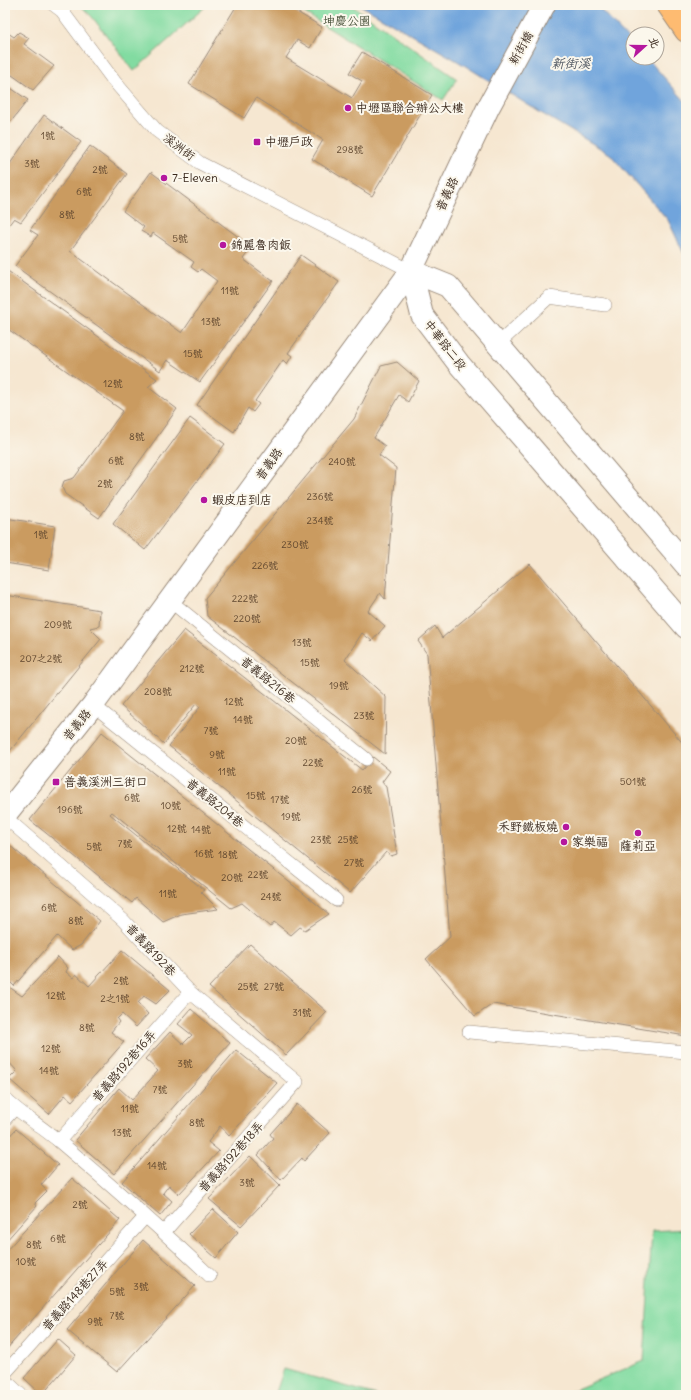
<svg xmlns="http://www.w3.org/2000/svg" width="691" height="1400" viewBox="0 0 691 1400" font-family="Delius,'LXGW WenKai TC',sans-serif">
<rect width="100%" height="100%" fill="#fbf7ec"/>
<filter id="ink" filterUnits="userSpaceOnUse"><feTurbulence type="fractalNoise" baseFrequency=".025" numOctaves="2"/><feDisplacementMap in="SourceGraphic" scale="8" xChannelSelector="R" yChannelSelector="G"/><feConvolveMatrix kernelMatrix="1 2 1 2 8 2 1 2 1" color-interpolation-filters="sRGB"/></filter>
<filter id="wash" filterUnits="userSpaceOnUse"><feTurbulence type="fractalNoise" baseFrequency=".012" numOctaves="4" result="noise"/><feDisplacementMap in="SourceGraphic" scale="16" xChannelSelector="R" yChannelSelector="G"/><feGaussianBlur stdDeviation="0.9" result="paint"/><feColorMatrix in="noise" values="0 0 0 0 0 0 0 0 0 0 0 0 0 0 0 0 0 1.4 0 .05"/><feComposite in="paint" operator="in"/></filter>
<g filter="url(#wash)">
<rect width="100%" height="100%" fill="#f6e7d1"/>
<!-- green -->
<path fill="#82dba1" stroke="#5e8260" d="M80,5H207L134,71L93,18Z
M292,5H351L457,79L443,100Z
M686,1229V1395H562L644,1361L652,1231Z
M284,1369L377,1395H275Z"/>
<!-- water -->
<path fill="#6fa4dc" stroke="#55677d" d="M360,5H596L633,44V58H647L686,102V258L668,220L610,154L541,113L459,62Z"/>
<g id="blocks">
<!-- building -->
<path fill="#ca9b60" d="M237,5H285L322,27L310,48L297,40L286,58L352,98L362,81L349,73L362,52L432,95L372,196L312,159L323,140L256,98L244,118L189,84Z
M5,31L14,37L19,32L29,38L24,44L54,66L33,90L5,70Z
M5,84L28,100L6,128L5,127Z
M44,115L81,142L21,222L14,218L5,230V171Z
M90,146L127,174L70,251L182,333L217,281L201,269L198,272L191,267L194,262L153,233L151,237L141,231L144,227L123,211L151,172L252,247L243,259L273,281L200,382L167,360L160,371L15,266L38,235L30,230Z
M301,255L339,282L288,353L292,356L287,364L283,360L255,401L259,404L253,412L248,408L234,432L197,405Z
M5,269L157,379L148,387L177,409L99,518L65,494L62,487L64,481L74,478L123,411L5,327Z
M397,362L419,381L408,402L399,395L374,438L385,446L379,455L396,468L385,599L380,593L368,611L385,626L372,641L362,633L345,660L386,697L385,754L207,616L205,598L354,419L381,366Z
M190,418L225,444L145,550L113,524Z
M5,518L55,526L49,570L5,563Z
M530,564L686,747V1036L493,1004L475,1016L426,959L450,937L427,654L418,641L435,626L442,638Z
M5,595L100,610L99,626L90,628L101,639L5,757Z
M184,630L362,770L373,757L390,771L382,782L386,787L397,854L391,856L386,852L350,893L169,746L200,707L196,704L164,744L121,706Z
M102,732L329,914L305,930L300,927L291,935L274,922L270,927L242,903L231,908L112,812L110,814L204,890L201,892L218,909L181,914L163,922L136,898L132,903L30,820Z
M9,845L100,921L81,945L72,950L57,936L14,986L8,980L5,984V849Z
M250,944L327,1012L286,1055L209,987Z
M122,950L170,990L156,1004L144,996L138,1003L148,1014L136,1027L122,1014L117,1019L119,1022L111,1032L124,1042L72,1101L65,1095L49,1114L9,1079L17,1071L5,1058L7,1055L5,1053V984L22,996L58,957L68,968L66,972L73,978L76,974L89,986Z
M191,1009L230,1043L114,1174L75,1140L119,1088L132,1100L158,1071L145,1059L170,1032L183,1044L192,1035L178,1024Z
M236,1050L277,1083L229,1136L220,1126L208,1142L219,1151L179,1194L169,1185L163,1193L172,1201L160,1216L122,1182Z
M297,1104L330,1133L304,1161L302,1158L281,1180L258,1155L273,1138L270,1134Z
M16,1129L58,1165L41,1185L47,1191L35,1203L37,1206L5,1242V1141Z
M250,1156L280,1185L241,1226L209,1199Z
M72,1178L120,1220L5,1351V1252Z
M213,1209L238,1232L216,1258L189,1234Z
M143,1240L195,1286L117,1372L67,1330Z
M58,1339L76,1355L42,1395L24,1378Z"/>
</g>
</g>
<g filter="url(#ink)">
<use href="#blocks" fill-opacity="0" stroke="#988878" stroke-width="1"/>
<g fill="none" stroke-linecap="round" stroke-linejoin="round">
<!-- service casing -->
<g stroke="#988878" stroke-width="14">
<path id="service" d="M54,5L62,11L114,81L157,131L200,163L411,271
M498,344L549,297L605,305
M169,600L366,759
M93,705L336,900
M5,817L123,920L190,992L297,1082L164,1232
M469,1032L686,1052
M5,1099C22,1115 42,1127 60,1142C111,1185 162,1230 210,1276
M5,1119L15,1108
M59,1141L190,992
M5,1373L145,1217
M5,1380L21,1395"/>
</g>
<!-- tertiary casing -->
<g stroke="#988878" stroke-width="24">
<path id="tertiary" d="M411,271L422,315L459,364L686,627
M411,271L448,286L686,565
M5,815L93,705L411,271L488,108L544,5"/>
</g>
<!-- primary casing -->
<g stroke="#988878" stroke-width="24">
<path id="primary" d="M668,5L686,31"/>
</g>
<!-- service -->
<use href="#service" stroke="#fff" stroke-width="13"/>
<!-- tertiary -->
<use href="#tertiary" stroke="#fff" stroke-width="22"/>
<!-- primary -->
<use href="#primary" stroke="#febb71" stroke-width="22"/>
</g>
</g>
<!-- markers -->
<g fill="#b5179e" stroke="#fbf7ec" stroke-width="1.5">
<circle cx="348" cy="108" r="4"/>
<rect x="253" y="138" width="8" height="8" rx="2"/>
<circle cx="164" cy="178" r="4"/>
<circle cx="223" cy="245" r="4"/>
<circle cx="204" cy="500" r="4"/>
<rect x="52" y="778" width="8" height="8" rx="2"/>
<circle cx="566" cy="827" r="4"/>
<circle cx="638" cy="833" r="4"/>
<circle cx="564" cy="842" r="4"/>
</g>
<g text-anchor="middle" stroke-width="4" stroke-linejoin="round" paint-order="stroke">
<!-- number labels -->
<g font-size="10" fill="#5f462e">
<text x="48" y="139">1號</text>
<text x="350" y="153">298號</text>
<text x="32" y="167">3號</text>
<text x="100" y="173">2號</text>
<text x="84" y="195">6號</text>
<text x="67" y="218">8號</text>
<text x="180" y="242">5號</text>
<text x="230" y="294">11號</text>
<text x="211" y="325">13號</text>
<text x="193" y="357">15號</text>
<text x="113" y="387">12號</text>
<text x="137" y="440">8號</text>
<text x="116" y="464">6號</text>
<text x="342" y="465">240號</text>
<text x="105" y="487">2號</text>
<text x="320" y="500">236號</text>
<text x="320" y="524">234號</text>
<text x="41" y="538">1號</text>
<text x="295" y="548">230號</text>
<text x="265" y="569">226號</text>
<text x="245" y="602">222號</text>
<text x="247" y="622">220號</text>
<text x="58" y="628">209號</text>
<text x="302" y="646">13號</text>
<text x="41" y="662">207之2號</text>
<text x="310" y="666">15號</text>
<text x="192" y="672">212號</text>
<text x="339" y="689">19號</text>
<text x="158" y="695">208號</text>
<text x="234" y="705">12號</text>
<text x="364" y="719">23號</text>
<text x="243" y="723">14號</text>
<text x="211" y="734">7號</text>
<text x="296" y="744">20號</text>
<text x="217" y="758">9號</text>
<text x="313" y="766">22號</text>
<text x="227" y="775">11號</text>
<text x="633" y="785">501號</text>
<text x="362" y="793">26號</text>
<text x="256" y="799">15號</text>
<text x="132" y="801">6號</text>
<text x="280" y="803">17號</text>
<text x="171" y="809">10號</text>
<text x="70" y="813">196號</text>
<text x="291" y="820">19號</text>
<text x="177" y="832">12號</text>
<text x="201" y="833">14號</text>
<text x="321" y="843">23號</text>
<text x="348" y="843">25號</text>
<text x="125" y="847">7號</text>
<text x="94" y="850">5號</text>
<text x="204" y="857">16號</text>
<text x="228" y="858">18號</text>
<text x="354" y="866">27號</text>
<text x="258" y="878">22號</text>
<text x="232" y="881">20號</text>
<text x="168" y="897">11號</text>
<text x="271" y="900">24號</text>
<text x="49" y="911">6號</text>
<text x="76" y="924">8號</text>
<text x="121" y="984">2號</text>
<text x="248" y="990">25號</text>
<text x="274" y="990">27號</text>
<text x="56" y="999">12號</text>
<text x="115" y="1002">2之1號</text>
<text x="302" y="1016">31號</text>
<text x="87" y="1031">8號</text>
<text x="51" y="1052">12號</text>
<text x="185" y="1067">3號</text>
<text x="49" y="1074">14號</text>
<text x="160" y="1093">7號</text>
<text x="130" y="1112">11號</text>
<text x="197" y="1126">8號</text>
<text x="122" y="1136">13號</text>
<text x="157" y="1169">14號</text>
<text x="247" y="1186">3號</text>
<text x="80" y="1208">2號</text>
<text x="58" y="1242">6號</text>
<text x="34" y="1248">8號</text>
<text x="26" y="1265">10號</text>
<text x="141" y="1290">3號</text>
<text x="117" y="1295">5號</text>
<text x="117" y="1319">7號</text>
<text x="95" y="1325">9號</text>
</g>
<!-- park labels -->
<g font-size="12" fill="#4d563f" stroke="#fbf7ec">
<text x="347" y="25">坤慶公園</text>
</g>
<!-- street labels -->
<g font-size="12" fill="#3b2a1e" stroke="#fbf7ec">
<text transform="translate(521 48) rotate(-61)" y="4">新街橋</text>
<text transform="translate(179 147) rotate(37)" y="4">溪洲街</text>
<text transform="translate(447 194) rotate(-65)" y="4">普義路</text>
<text transform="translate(445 345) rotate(52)" y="4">中華路二段</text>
<text transform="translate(269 464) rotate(-54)" y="4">普義路</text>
<text transform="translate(268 680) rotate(39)" y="4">普義路216巷</text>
<text transform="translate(77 725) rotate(-51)" y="4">普義路</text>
<text transform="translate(215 803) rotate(39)" y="4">普義路204巷</text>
<text transform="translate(151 950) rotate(47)" y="4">普義路192巷</text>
<text transform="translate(124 1066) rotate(-49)" y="4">普義路192巷16弄</text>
<text transform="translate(231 1157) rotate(-48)" y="4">普義路192巷18弄</text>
<text transform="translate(75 1295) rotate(-48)" y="4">普義路148巷27弄</text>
</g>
<!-- poi labels -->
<g font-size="12" fill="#3b2a1e" stroke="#fbf7ec" text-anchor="start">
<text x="356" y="112">中壢區聯合辦公大樓</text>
<text x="265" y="146">中壢戶政</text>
<text x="172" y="182">7-Eleven</text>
<text x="231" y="249">錦麗魯肉飯</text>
<text x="212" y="504">蝦皮店到店</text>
<text x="64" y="786">普義溪洲三街口</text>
<text x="558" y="831" text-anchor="end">禾野鐵板燒</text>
<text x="572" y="846">家樂福</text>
<text x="638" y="850" text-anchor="middle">薩莉亞</text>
</g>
<!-- water labels -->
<g font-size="13" font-style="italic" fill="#4d5560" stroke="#fbf7ec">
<text x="571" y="68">新街溪</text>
</g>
</g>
<!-- margin -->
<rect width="691" height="1400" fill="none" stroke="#fbf7ec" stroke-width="20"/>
<!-- north arrow -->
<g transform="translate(645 46) rotate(69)"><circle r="19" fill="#fbf7ec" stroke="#aea59a"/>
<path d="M0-3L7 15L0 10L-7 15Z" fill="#b5179e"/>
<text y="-6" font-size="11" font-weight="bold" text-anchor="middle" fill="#3b2a1e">北</text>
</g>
</svg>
